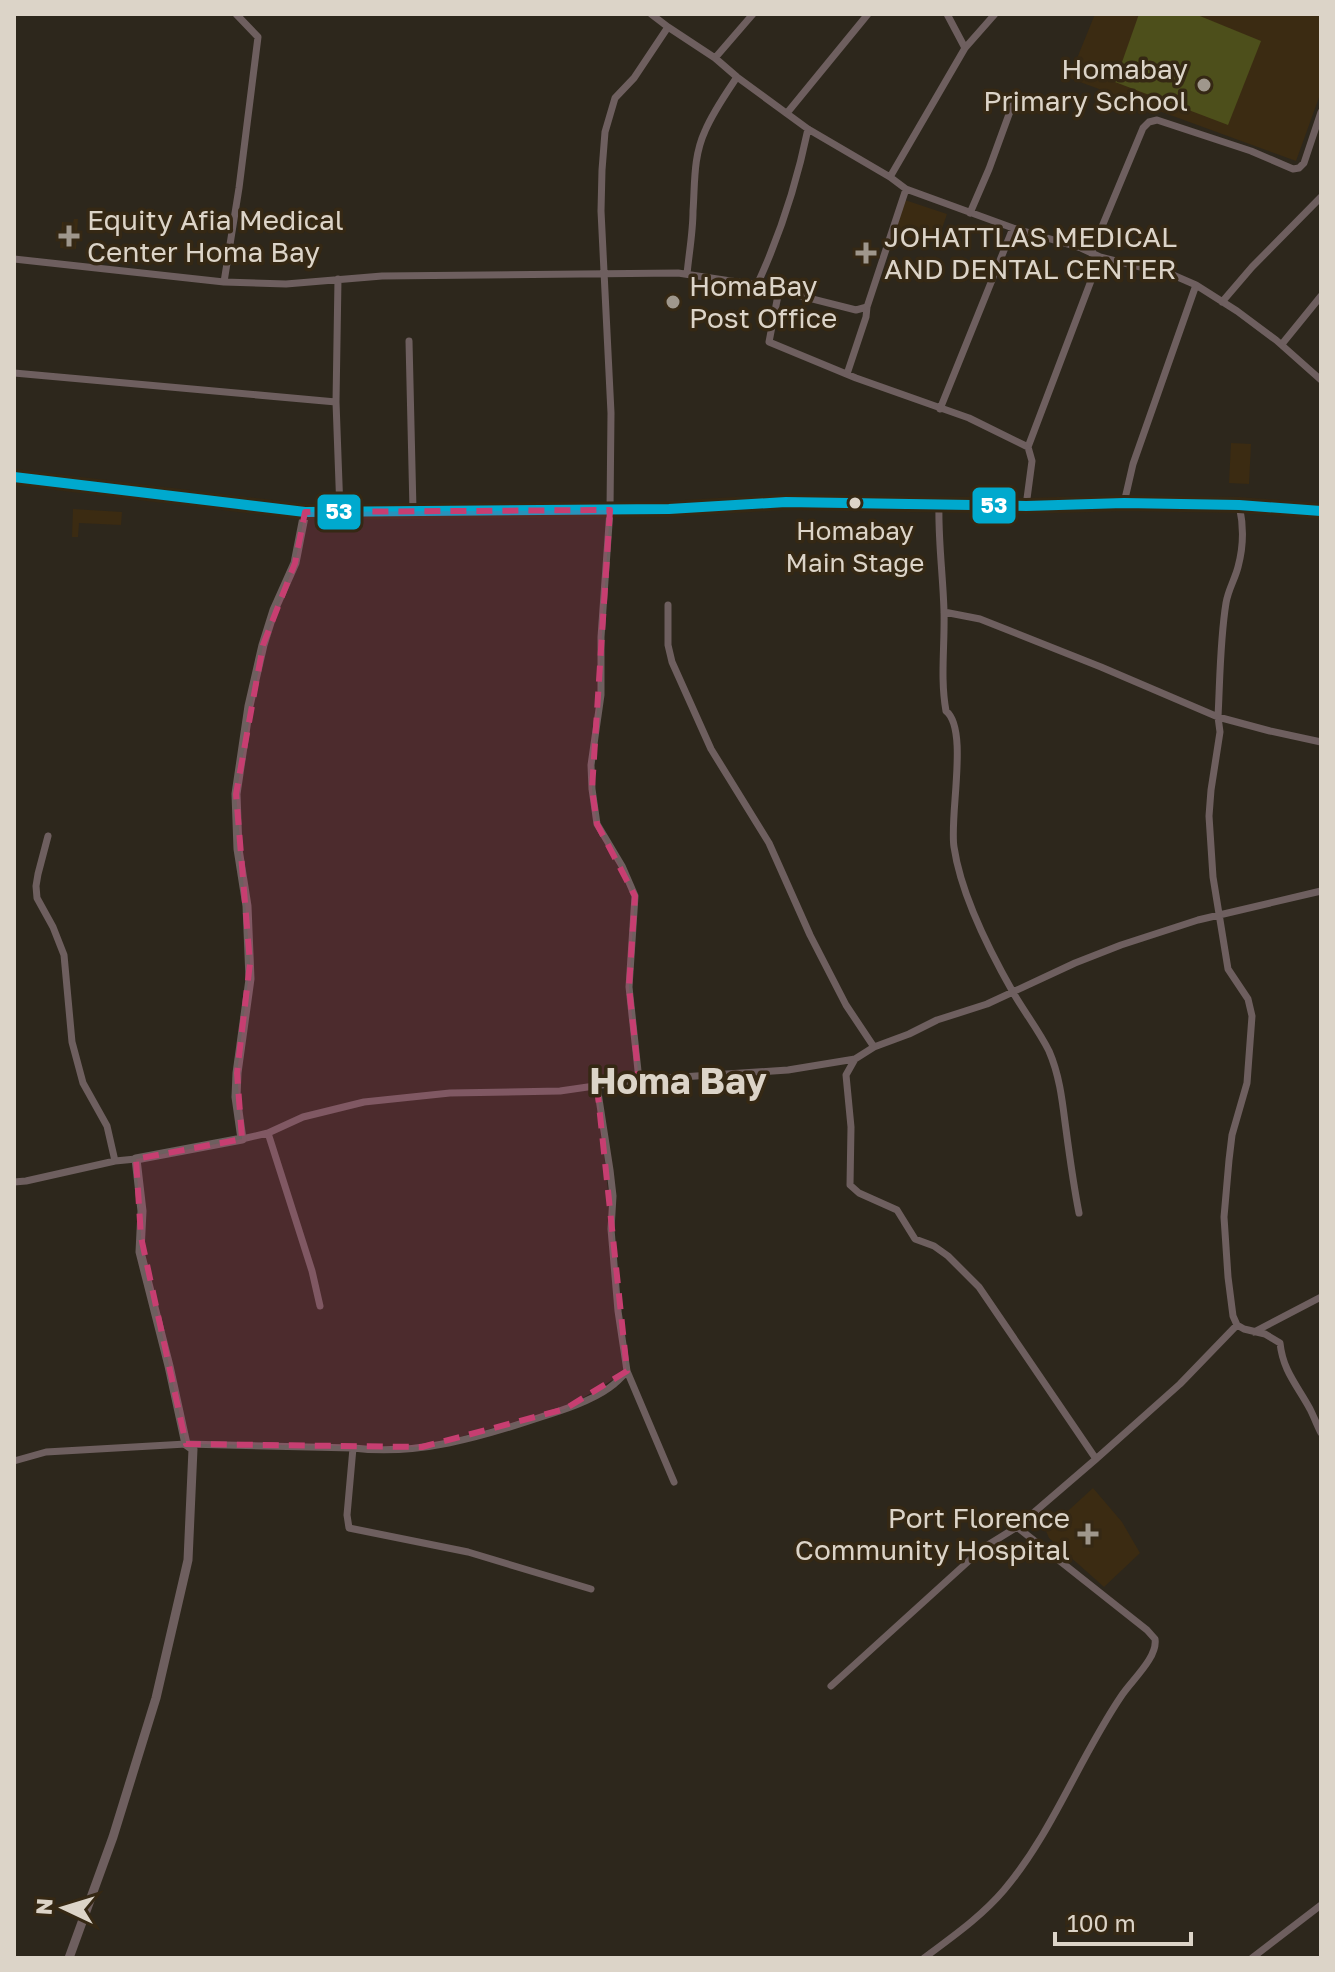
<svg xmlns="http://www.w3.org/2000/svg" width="1335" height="1972" viewBox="0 0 1335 1972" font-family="'Golos Text',sans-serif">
<rect width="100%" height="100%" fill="#2d271c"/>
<!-- built -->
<path fill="#3b2b12" d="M1095,14H1321V92L1296,161L1069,78Z
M905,200L947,214L937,243L917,236L915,239L895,233Z
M74,219H78L76,249L60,248L62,222L73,223Z
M1231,443L1251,444L1249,484L1229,483Z
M73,509L122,512L121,525L79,523L78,537H72Z
M1093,1488L1122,1522L1140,1553L1104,1587L1049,1538L1046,1531Z"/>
<!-- green -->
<path fill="#4d4f1b" d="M1139,14H1195L1261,41L1228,125L1115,82Z"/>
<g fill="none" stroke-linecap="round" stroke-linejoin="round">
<!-- minor -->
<path stroke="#6e5f5f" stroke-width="7" d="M651,14L668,27L715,58L737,77L808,129L890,177L906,189L1013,228L1081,248L1100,257L1173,275L1196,285L1237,311L1276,340L1321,380
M947,14L965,48
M715,58L753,14
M787,113L868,14
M890,177L965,48L995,14
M970,213L989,169L1012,106
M1091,253L1143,128L1149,122L1157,120L1251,151L1293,169L1299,168L1304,163L1321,112
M14,259L224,282L286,284L382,276L678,273L757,285L856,310L867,307L906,189
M687,274C689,253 693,232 693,211C695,184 693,157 705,131C713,112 725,95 737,77
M338,279L336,402L340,511
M224,282L239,188L258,37L236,14
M757,285C780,235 797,182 808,129
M779,290L769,342L856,378L969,418L1028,447L1032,461L1026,506
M1222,302L1252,267L1321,197
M409,341L413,510
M1282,344L1321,296
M14,373L336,402
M847,374L866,317L867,307
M940,409L1013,228
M1028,447L1100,257
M1124,503L1133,464L1196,285
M939,505C938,540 943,575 944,611C945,645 940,678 946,711C969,729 949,816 954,847C961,895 990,952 1014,994C1025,1013 1039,1031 1049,1051C1059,1074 1062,1098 1065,1122C1069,1152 1073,1183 1079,1213
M1239,505C1244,526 1244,545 1238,567C1235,579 1228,590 1226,603C1220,640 1220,679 1218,717L1220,732L1211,790L1209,816L1213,877L1228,969L1248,999L1252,1016L1247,1083L1232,1135L1229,1160L1224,1217L1228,1277L1233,1316L1237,1325L1244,1329L1265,1334L1280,1343C1283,1371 1297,1385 1310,1409C1314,1417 1317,1425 1321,1433
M668,605V645L672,662L711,749L769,843L810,935L846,1005L874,1047
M944,612L980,619L1101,667L1218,717L1270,731L1321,742
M48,836L38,874L36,886L37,898L53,927L64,955L72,1042L83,1083L107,1126L115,1161
M855,1059L846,1075L851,1127L850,1185L859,1193L897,1210L915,1239L934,1246L948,1256L979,1287L1096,1459
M636,1080H639L629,987L635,896L622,866L597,824L592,789L591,765L601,695V637L610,510L611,413L601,211L602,170L605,132L615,98L634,78L668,27
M597,1086L610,1170L613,1196L611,1229L618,1311L627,1371L674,1482
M268,1133L312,1271L320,1306
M242,1139L268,1133L303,1117L364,1102L450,1093L560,1091L636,1080L788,1070L855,1059L874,1047L909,1034L937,1020L987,1004L1075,963L1121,945L1198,920L1321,891
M14,1182L26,1181L115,1161L136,1159
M1254,1332L1321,1297
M353,1448L347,1515L349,1528L468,1552L591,1589
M14,1461L46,1452L186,1444L353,1448C417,1456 481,1437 541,1417C563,1410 591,1401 609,1388C616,1383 622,1377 627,1371
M831,1686L983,1548L1017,1527L1096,1459L1180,1384L1237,1325
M924,1958C952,1937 981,1917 1004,1890C1053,1832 1079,1758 1122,1695C1132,1680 1158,1657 1155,1639L1147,1630L1017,1527
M1252,1958L1321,1905"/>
<!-- tertiary -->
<path stroke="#6e5f5f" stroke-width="9" d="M69,1958L113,1837L156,1698L188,1560L193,1449L186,1444L169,1366L140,1252L142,1211L136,1159L242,1139L236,1097L237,1073L250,979L247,906L238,849L236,794L249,706L263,645L274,610L295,563L305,512"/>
<!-- trunk -->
<path stroke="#6c5c5a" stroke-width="12" d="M14,477L305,512L669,509L786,502L1026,506L1124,503L1239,505L1321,511"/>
<!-- bus-1 casing -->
<g stroke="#352814" stroke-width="16">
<path id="bus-1" d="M14,477L305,512L669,509L786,502L1026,506L1124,503L1239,505L1321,511"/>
</g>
<!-- bus-1 -->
<use href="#bus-1" stroke="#00a9ce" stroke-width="10"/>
</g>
<!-- marked area -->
<path fill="#c73e71" fill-opacity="0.2" stroke="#c73e71" stroke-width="6" stroke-dasharray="16 10" stroke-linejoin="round" d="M610,510L592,789L597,824L635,896L629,987L639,1080L597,1086L627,1371L565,1409L422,1447L186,1444L141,1237L136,1159L242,1139L237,1073L250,963L236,794L263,645L295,563L305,512Z"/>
<!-- markers -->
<g fill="#9f978c" stroke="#352814" stroke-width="3">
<circle cx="1204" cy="85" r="8"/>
<path d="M65 224h8v8h8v8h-8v8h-8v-8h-8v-8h8z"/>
<path d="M862 241h8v8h8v8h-8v8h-8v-8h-8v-8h8z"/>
<circle cx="673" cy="302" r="8"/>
<path d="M1084 1522h8v8h8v8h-8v8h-8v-8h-8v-8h8z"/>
</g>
<circle fill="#dcd4c8" stroke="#352814" stroke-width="3" cx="855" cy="503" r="7"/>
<g text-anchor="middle" stroke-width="7" stroke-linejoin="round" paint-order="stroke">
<!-- bus labels -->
<g font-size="26" fill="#dcd4c8" stroke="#352814">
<text x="855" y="540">Homabay<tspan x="855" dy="32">Main Stage</tspan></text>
</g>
<!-- poi labels -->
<g font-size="28" fill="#dcd4c8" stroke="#352814" text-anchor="start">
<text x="1188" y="79" text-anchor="end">Homabay<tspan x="1188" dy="32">Primary School</tspan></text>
<text x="87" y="230">Equity Afia Medical<tspan x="87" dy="32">Center Homa Bay</tspan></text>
<text x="884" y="247">JOHATTLAS MEDICAL<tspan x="884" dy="32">AND DENTAL CENTER</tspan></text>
<text x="689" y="296">HomaBay<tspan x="689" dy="32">Post Office</tspan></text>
<text x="1070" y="1528" text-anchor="end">Port Florence<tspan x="1070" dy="32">Community Hospital</tspan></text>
</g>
<!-- district labels -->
<g font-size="36" font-weight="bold" fill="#dcd4c8" stroke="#352814">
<text x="678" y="1094">Homa Bay</text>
</g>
</g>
<g stroke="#352814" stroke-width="3">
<rect x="971" y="486" width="46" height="39" rx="8" fill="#00a9ce"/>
<rect x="316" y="493" width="46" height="38" rx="8" fill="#00a9ce"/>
</g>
<g font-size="22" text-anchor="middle" font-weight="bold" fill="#fff">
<text x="994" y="513">53</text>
<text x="339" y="519">53</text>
</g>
<!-- border -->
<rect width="1335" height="1972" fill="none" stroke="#dcd4c8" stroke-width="32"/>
<!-- north arrow -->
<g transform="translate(64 1908) rotate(274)" stroke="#352814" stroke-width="6" paint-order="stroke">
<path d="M0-6L14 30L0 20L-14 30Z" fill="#dcd4c8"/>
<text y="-12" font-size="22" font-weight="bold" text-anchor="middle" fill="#dcd4c8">N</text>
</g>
<!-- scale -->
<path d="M1055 1932v12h136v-12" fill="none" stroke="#dcd4c8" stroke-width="4"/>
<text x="1067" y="1932" font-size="24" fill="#dcd4c8" stroke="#352814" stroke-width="6" paint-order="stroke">100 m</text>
</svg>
